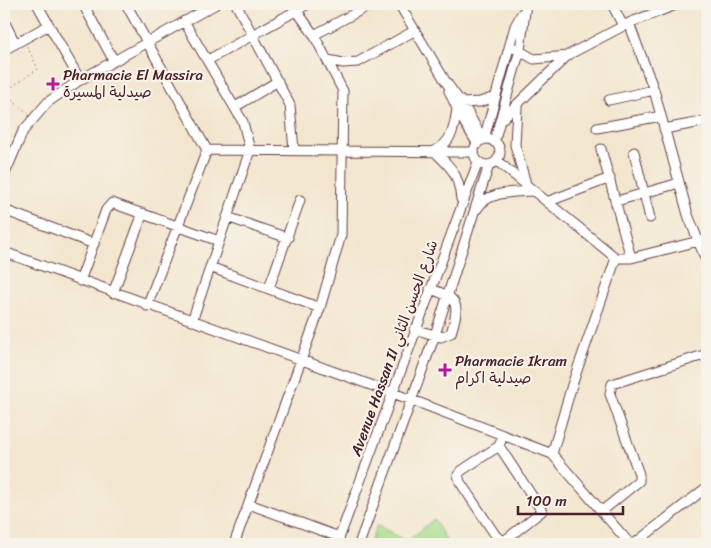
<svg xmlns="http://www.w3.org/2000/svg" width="711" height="548" viewBox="0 0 711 548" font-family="Sriracha,'Playpen Sans Arabic',sans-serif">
<rect width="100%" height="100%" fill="#f7f3e8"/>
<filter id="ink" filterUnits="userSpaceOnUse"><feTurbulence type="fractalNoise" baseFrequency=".02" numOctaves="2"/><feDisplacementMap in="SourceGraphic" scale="10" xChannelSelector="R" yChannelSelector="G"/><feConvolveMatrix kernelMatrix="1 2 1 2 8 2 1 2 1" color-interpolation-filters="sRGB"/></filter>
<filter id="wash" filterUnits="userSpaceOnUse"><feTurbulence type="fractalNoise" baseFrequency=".0096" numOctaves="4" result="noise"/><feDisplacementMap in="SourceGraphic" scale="20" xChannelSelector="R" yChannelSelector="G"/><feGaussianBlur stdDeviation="1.12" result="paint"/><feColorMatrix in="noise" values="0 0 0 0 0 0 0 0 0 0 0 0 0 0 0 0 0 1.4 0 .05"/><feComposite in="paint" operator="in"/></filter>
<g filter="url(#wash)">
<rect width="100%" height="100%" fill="#f3e6cf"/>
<!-- green -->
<path fill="#a7dc8c" stroke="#787e5c" d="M434,519L448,544H370L377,525L407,542Z"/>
</g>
<g filter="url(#ink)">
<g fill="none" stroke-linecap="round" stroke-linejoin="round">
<!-- minor casing -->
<g stroke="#633d44" stroke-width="11">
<path id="minor" d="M37,4L80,80
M83,4L114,61
M126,4L207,150
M236,4L290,105L294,150
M399,4L446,82L467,111L483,140
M612,4L623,26
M4,21L15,43
M184,21L243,122L250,150L192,321
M629,23L654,90L688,215L707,263
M314,35L372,4
M514,48L534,59L568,56
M4,50L49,25
M208,60L308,4
M328,60L343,63L358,62L414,31
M449,91L461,117L477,143
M460,100L462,103L480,102L495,97
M609,100L654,90
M235,107L278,81
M517,107L515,145L526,184
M501,120L568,55L629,23L678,4
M597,128L661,116
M664,129L707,121
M474 152a13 13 0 1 1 26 0a13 13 0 1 1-26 0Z
M484,139L515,26L522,13
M494,142L520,50L526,4
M601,149L631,258
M207,150L473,152
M433,151C452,145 455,125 457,108
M434,151C452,168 458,173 461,199
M634,152L650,218
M497,161L616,258H631L707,239
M4,176L23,131L48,102L80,80L216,4
M617,201L679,183
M547,202L610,178
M477,209C487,191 515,192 533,191
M4,210L94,244
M227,217L288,238
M4,252L412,400L552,454L630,544
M210,267L320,308
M80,281L106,210L112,203L219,241
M269,288L300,200
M113,293L143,213
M147,306L207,150
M414,329L441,337L451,333C460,304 459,298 430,289
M499,446L461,471L458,475L460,482L496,536L504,541L542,511L499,446L503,435
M552,454L572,385L616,258
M249,504L339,537
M602,511L639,481V474L610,394L612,384L707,354
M234,544L320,308L341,235L343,91L314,35L297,11
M337,544L478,162
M359,544L435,335L489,165
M634,544L707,487"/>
</g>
<!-- path -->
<path stroke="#633d44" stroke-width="1" stroke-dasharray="1 4" stroke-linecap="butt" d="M4,92L38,69L27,46
M4,94L29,114"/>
<!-- minor -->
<use href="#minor" stroke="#fff" stroke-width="9"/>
</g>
</g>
<!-- markers -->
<g fill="#b5179e" stroke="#f7f3e8" stroke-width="2">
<path d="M50.5 76.5h5v5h5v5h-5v5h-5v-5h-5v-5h5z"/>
<path d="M442.5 362.5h5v5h5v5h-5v5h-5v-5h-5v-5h5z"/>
</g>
<g text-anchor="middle" stroke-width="4.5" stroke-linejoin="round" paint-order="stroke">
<!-- poi labels -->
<g font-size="15" fill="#4a1f2b" stroke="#f7f3e8" text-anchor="start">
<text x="63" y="80">Pharmacie El Massira<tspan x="63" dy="17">صيدلية المسيرة</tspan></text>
<text x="455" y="366">Pharmacie Ikram<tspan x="455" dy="17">صيدلية اكرام</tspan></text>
</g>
<!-- street labels -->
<g font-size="15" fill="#4a1f2b" stroke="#f7f3e8">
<text transform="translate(394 348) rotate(-70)" y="5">Avenue Hassan II شارع الحسن الثاني</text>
</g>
</g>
<!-- margin -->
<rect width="711" height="548" fill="none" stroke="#f7f3e8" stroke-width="20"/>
<!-- scale -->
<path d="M518 506v8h105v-8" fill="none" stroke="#4a1f2b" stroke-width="2.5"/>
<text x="526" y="506" font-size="15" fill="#4a1f2b" stroke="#f7f3e8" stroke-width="4" paint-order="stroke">100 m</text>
</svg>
